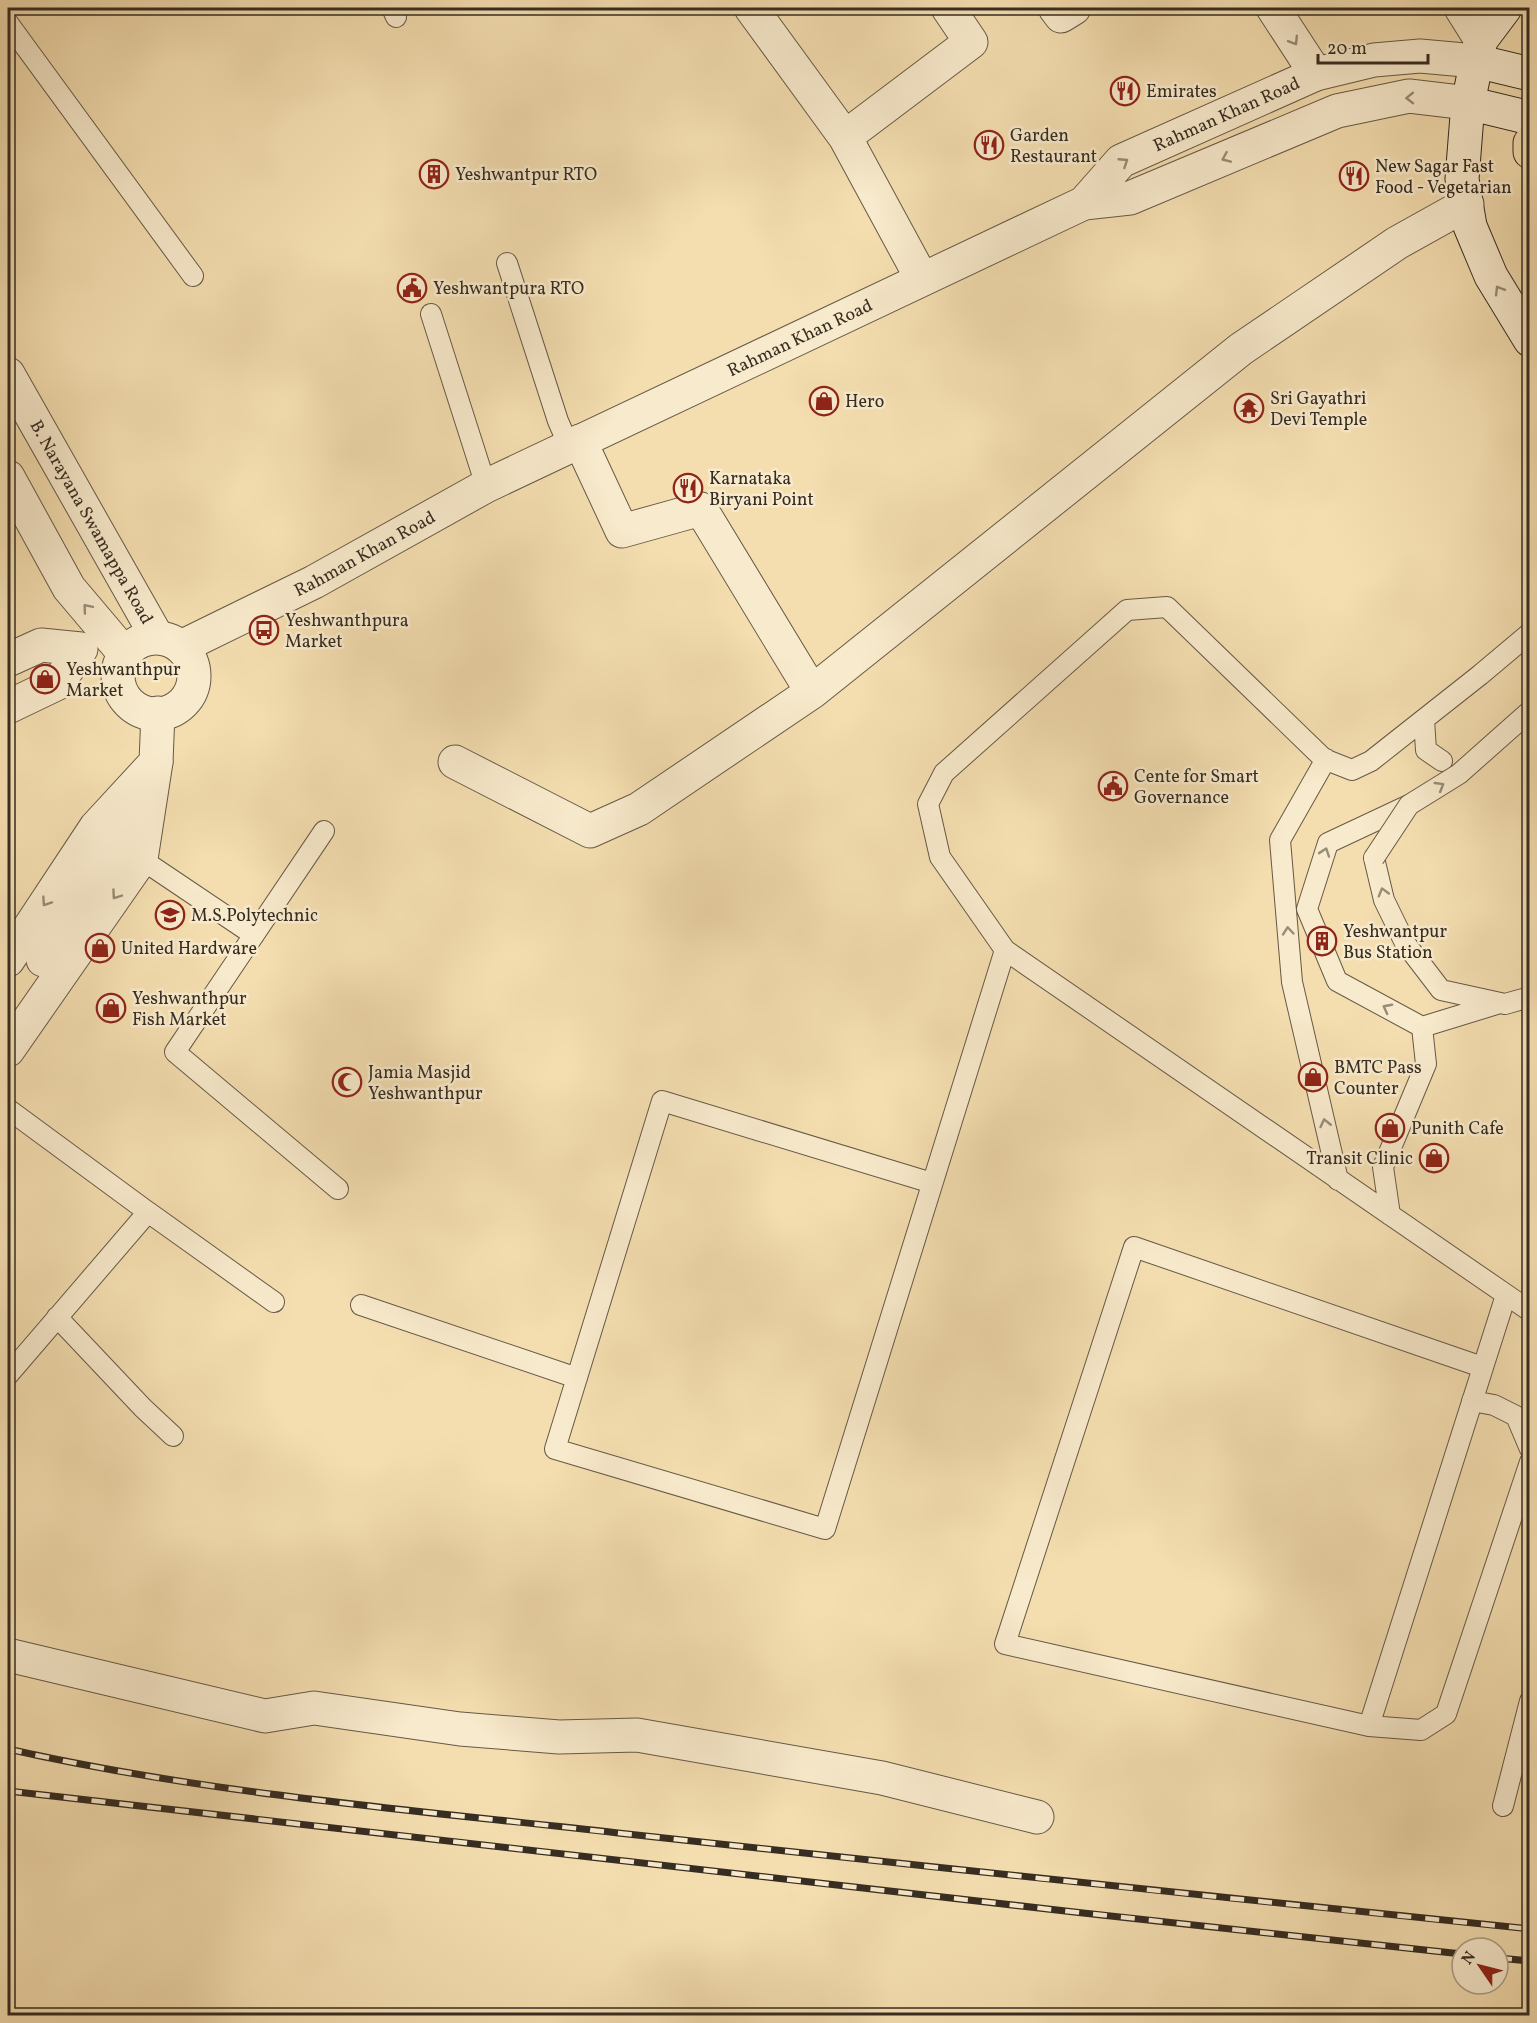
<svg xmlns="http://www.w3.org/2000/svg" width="1537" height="2023" viewBox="0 0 1537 2023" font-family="Vollkorn,serif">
<rect width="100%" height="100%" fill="#f4deb0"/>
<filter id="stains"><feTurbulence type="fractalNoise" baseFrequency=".00333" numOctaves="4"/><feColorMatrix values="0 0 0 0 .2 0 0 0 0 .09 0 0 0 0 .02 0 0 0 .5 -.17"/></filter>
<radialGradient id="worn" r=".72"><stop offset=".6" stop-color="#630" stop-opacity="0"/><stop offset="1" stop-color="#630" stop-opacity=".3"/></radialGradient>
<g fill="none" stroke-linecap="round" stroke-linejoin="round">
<!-- service casing -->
<g stroke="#665946" stroke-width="22">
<path id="service" d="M392,8L396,17
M8,23L193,276
M507,263L558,421L569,446
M431,314L486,486
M1530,633L1480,675L1371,761L1352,770L1324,759L1167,607L1127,610L944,773L928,804L940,857L1005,950L1530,1311
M1424,720L1426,750L1442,761
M1326,759L1280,840L1292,982L1338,1180
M1409,805L1328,843L1307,909L1337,981L1422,1027L1500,1003
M324,831L175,1052L338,1189
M1374,858L1384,900L1405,943L1441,990L1505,1004L1530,997
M141,859L254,935
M8,1109L148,1212L8,1375
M932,1183L662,1101L555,1449L825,1529L1005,950
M148,1212L274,1302
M1390,1215L1383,1167L1426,1064L1422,1027
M361,1305L577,1378
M57,1317L143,1408L173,1436
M1482,1367L1134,1247L1005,1644L1369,1726L1506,1295
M1472,1401L1494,1405L1516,1416L1530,1449
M1369,1726L1421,1730L1446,1714L1530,1462
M1503,1806L1530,1701"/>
</g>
<!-- minor casing -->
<g stroke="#665946" stroke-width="35">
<path id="minor" d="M751,8L845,137L922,279
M1055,8L1061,16L1074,8
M1273,8L1316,74
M845,137L971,42L948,8
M580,441L622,531L701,509L812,692
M455,762L590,831L639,809L812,692L1241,349L1397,243L1467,204
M8,1655L265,1716L314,1708L460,1729L559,1737L637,1735L882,1778L1037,1817"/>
</g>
<!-- tertiary casing -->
<g stroke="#665946" stroke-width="35">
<g id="tertiary">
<path d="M1461,8L1481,40"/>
<path d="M1084,203L1130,198L1337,111L1409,96L1468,103"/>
<path id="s1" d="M8,374L157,637"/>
<path d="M8,477L69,588L124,653"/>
<circle cx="156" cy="676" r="38"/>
<path id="s2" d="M181,647L314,582L486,486L1084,203L1121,161L1316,74L1374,60L1420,56L1476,61"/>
<path d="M8,660L41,645L81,649L58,683L8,707"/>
<path d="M8,960L96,827L156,762L158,713"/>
<path d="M43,960L122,840L138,802"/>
<path d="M8,1050L141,859L156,762"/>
</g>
</g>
<!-- secondary casing -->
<g stroke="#362d22" stroke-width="35">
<path id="secondary" d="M1505,8L1481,40L1468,103L1462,179L1470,226L1475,238L1491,276L1530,340
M1476,61L1530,74
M1468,103L1530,118"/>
</g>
<!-- trunk casing -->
<g stroke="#362d22" stroke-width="35">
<path id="trunk" d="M1530,143V152"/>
</g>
<!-- service -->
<use href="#service" stroke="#f8eacc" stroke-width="20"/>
<!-- minor -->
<use href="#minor" stroke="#f8eacc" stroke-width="33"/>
<!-- tertiary -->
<use href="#tertiary" stroke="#f8eacc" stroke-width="33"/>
<!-- secondary -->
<use href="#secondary" stroke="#f8eacc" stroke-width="33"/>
<!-- trunk -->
<use href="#trunk" stroke="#f4deb0" stroke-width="33"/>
<!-- rail casing -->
<g stroke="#362d22" stroke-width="7">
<path id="rail" d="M8,1749C208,1794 414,1810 618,1833C922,1866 1225,1898 1530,1929
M8,1791L1083,1913L1462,1954
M1498,1958L1530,1961"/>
</g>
<!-- rail -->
<use href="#rail" stroke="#f8eacc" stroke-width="4.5" stroke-dasharray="14" stroke-linecap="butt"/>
<!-- service-bridge casing -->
<g stroke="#665946" stroke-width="22" stroke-linecap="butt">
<path id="service-bridge" d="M1374,858L1409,805L1459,774L1530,711"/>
</g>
<!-- service-bridge -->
<use href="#service-bridge" stroke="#f8eacc" stroke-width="20"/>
</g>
<!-- one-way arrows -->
<defs><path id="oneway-chevron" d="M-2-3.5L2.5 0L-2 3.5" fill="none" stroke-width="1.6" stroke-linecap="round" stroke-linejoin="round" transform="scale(1.5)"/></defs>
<g stroke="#978c77">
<use href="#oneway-chevron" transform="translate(1294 41) rotate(58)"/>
<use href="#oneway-chevron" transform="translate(1410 98) rotate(179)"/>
<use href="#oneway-chevron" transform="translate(1226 158) rotate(157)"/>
<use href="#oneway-chevron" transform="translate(1124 162) rotate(-33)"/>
<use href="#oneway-chevron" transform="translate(1499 290) rotate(-121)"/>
<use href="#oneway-chevron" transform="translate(87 608) rotate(-130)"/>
<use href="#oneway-chevron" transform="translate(1440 786) rotate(-31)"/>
<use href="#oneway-chevron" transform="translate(1325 852) rotate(-71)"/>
<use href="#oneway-chevron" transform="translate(1383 892) rotate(-106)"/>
<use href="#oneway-chevron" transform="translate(116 895) rotate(125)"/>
<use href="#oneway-chevron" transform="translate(46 902) rotate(124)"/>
<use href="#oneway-chevron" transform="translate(1288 931) rotate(-95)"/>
<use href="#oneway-chevron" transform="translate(1387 1008) rotate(-152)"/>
<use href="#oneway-chevron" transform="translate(1325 1123) rotate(-103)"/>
</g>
<!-- icons -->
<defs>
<g id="restaurant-ring" transform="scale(1.5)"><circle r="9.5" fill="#f8eacc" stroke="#8f2418" stroke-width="1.5"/><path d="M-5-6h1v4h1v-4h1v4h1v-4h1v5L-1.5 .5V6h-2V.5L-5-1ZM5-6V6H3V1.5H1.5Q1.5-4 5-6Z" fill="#8f2418"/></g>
<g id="building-ring" transform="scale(1.5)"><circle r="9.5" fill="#f8eacc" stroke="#8f2418" stroke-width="1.5"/><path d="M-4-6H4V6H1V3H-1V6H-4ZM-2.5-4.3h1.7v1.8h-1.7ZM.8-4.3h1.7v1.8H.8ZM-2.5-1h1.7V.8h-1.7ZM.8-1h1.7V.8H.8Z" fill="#8f2418"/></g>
<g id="civic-ring" transform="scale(1.5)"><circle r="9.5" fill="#f8eacc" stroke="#8f2418" stroke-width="1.5"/><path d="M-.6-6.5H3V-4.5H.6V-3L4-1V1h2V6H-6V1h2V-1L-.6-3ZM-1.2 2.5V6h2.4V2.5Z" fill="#8f2418"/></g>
<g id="shop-ring" transform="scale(1.5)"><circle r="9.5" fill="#f8eacc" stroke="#8f2418" stroke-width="1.5"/><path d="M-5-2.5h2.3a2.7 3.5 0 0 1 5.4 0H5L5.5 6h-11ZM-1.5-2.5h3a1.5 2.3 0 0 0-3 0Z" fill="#8f2418"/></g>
<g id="temple-ring" transform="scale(1.5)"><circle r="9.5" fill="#f8eacc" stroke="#8f2418" stroke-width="1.5"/><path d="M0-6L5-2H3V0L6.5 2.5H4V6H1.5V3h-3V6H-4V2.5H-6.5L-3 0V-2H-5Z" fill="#8f2418"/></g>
<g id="bus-ring" transform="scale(1.5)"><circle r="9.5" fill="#f8eacc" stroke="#8f2418" stroke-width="1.5"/><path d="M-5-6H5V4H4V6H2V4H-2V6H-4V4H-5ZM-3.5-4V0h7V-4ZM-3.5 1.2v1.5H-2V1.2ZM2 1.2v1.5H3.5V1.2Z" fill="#8f2418"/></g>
<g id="university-ring" transform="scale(1.5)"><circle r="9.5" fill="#f8eacc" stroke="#8f2418" stroke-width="1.5"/><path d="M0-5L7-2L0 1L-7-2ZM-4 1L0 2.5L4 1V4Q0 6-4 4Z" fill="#8f2418"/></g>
<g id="mosque-ring" transform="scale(1.5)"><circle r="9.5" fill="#f8eacc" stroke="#8f2418" stroke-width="1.5"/><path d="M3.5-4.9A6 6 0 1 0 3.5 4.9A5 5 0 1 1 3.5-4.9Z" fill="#8f2418"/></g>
</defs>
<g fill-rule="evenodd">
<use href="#restaurant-ring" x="1125" y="91"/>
<use href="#restaurant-ring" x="989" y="145"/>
<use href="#building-ring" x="434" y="174"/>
<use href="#restaurant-ring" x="1354" y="176"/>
<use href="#civic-ring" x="412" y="288"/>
<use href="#shop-ring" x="824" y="401"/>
<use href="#temple-ring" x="1249" y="408"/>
<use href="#restaurant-ring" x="688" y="488"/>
<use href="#bus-ring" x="264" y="630"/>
<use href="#shop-ring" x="45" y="679"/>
<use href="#civic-ring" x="1113" y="786"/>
<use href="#university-ring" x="170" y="915"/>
<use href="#building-ring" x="1322" y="941"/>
<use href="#shop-ring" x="100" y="948"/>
<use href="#shop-ring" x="111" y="1008"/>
<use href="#shop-ring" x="1313" y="1077"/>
<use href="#mosque-ring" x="347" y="1082"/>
<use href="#shop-ring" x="1390" y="1128"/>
<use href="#shop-ring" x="1434" y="1158"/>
</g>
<g text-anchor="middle" stroke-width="5" stroke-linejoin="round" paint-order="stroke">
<!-- poi labels -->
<g font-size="18" fill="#362d22" stroke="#f8eacc" text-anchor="start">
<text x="1146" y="97">Emirates</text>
<text x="1010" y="141">Garden<tspan x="1010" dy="21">Restaurant</tspan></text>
<text x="1375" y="172">New Sagar Fast<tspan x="1375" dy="21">Food - Vegetarian</tspan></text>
<text x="455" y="180">Yeshwantpur RTO</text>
<text x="433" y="294">Yeshwantpura RTO</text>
<text x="1270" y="404">Sri Gayathri<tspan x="1270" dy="21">Devi Temple</tspan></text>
<text x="845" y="407">Hero</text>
<text x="709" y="484">Karnataka<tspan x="709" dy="21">Biryani Point</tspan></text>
<text x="285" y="626">Yeshwanthpura<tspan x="285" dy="21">Market</tspan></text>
<text x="66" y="675">Yeshwanthpur<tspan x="66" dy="21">Market</tspan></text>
<text x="1134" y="782">Cente for Smart<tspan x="1134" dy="21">Governance</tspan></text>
<text x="191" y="921">M.S.Polytechnic</text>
<text x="1343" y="937">Yeshwantpur<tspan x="1343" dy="21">Bus Station</tspan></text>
<text x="121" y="954">United Hardware</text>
<text x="132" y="1004">Yeshwanthpur<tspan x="132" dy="21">Fish Market</tspan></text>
<text x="1334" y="1073">BMTC Pass<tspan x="1334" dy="21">Counter</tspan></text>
<text x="368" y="1078">Jamia Masjid<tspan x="368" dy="21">Yeshwanthpur</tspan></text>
<text x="1411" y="1134">Punith Cafe</text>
<text x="1413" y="1164" text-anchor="end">Transit Clinic</text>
</g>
<!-- street labels -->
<g font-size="18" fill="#362d22" stroke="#f8eacc">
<text dy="6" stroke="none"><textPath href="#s2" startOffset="1178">Rahman Khan Road</textPath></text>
<text dy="6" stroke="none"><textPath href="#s2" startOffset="692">Rahman Khan Road</textPath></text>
<text dy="6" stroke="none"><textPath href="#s1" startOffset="170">B. Narayana Swamappa Road</textPath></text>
<text dy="6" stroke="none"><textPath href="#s2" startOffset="206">Rahman Khan Road</textPath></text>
</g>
</g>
<!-- margin -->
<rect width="1537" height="2023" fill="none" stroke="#f4deb0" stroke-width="30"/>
<rect x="9" y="9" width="1519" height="2005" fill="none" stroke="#362d22" stroke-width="3"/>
<rect x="15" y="15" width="1507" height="1993" fill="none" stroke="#362d22" stroke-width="1.5"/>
<!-- north arrow -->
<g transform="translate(1480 1966) rotate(305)"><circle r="28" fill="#f8eacc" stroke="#aa9e88" stroke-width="1.5"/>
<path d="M0-4.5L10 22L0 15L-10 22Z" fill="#8f2418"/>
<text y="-9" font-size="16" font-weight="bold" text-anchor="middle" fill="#362d22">N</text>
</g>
<!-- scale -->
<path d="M1318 54v9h110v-9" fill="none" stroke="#362d22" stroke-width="3"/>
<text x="1327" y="54" font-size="18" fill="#362d22" stroke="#f8eacc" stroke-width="4.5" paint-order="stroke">20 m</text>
<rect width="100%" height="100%" filter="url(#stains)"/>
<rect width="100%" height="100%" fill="url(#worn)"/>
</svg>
